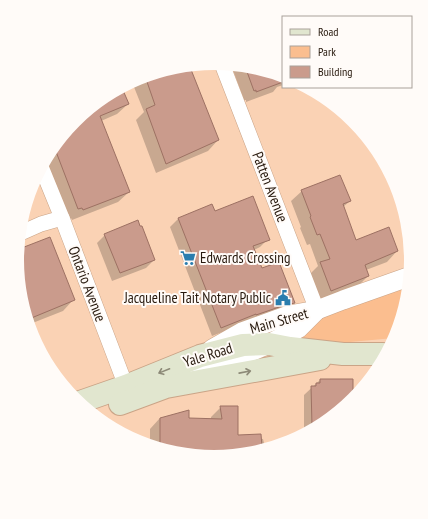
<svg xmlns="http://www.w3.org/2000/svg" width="428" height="519" viewBox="0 0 428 519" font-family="'PT Sans Narrow',sans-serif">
	<rect width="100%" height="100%" fill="#fad2b4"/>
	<polygon fill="#fbbe8f" points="405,288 396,335 394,338 328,344 294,337 316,317"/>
	<g fill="#0003">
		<polygon points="190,67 192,70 191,71 218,140 208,151 156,173 136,120 144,112 132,82 139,77"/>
		<polygon points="236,67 283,76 283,85 277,87 273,92 246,102 246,100 244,100 233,70"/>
		<polygon points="122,89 128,104 117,114 101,121 129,192 118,202 72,220 71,218 68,219 46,163 75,120"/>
		<polygon points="350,118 353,120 362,134 358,135 355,127 354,127"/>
		<polygon points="302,191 350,201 343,207 356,241 397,251 387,262 366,270 368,276 358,286 320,301 310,274 318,266 310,244 307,245 300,228 301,227 291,201"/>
		<polygon points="212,206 214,212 268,239 260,247 254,250 261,270 294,302 286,310 248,322 212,336 170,227 178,219"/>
		<polygon points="105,235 154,260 146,268 112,281 97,243"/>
		<polygon points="19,251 73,300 63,311 30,324 17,259"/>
		<polygon points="320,380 352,380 352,400 304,432 304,395"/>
		<polygon points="221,407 237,436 263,439 264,443 268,443 268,446 214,456 150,444 150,429 160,418 211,420 211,417"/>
	</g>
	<g fill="#ca9b8c" stroke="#9d7163">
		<polygon points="190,67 219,140 166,164 146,109 155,105 145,76"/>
		<polygon points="246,69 283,76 283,82 256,92 256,90 254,91"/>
		<polygon points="122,88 129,104 100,116 130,192 83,210 82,208 78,209 55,149 75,120"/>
		<polygon points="340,175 351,201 343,204 356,240 389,227 398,251 365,265 369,276 331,291 320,262 330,259 320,234 317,235 310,217 311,216 301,190"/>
		<polygon points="253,196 270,240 253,246 262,268 279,262 295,303 285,305 256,315 256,314 221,328 178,218 212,204 215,211"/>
		<polygon points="138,220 140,226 142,226 155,260 120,273 104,234"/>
		<polygon points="50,237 75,300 29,319 17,259 19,249"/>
		<polygon points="320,379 353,379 353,399 312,426 311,386 316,386 316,383 320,383"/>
		<polygon points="220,406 238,406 238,435 261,434 262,447 214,456 160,446 160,418 189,410 189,418 222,419"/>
	</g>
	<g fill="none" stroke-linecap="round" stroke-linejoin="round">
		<defs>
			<g id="minor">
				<polyline points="222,64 317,310"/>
				<polyline points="42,169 62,218 129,394"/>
				<polyline points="23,232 41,224 62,218"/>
			</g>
			<g id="tertiary">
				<polyline points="212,349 242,332 289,315 317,310 343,300 408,277"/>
				<polyline points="189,378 269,344 299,328 317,310"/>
			</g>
			<g id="secondary">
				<polyline points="80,402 126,386 200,356 243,345 269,344 290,348 343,354 383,354"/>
				<polyline points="120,404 166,387 320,359"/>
			</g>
		</defs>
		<use href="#minor" stroke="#caa487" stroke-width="16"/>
		<use href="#tertiary" stroke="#caa487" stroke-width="20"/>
		<use href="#secondary" stroke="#caa487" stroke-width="24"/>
		<use href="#minor" stroke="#fff" stroke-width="15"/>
		<use href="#tertiary" stroke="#fff" stroke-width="19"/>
		<use href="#secondary" stroke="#e1e6cf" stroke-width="22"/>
	</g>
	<defs><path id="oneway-shaft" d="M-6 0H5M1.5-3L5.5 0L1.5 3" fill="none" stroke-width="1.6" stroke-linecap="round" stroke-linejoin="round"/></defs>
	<g stroke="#8d8a78">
		<use href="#oneway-shaft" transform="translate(164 371) rotate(158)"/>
		<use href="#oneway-shaft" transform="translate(245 372) rotate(-11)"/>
	</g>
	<defs>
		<symbol id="supermarket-bare" viewBox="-9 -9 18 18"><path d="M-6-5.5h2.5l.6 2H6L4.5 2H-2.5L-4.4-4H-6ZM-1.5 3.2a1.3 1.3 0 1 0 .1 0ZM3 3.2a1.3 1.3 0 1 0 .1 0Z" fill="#2a7dae" stroke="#fffbf8" stroke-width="2.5" paint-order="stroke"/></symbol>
		<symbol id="civic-bare" viewBox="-9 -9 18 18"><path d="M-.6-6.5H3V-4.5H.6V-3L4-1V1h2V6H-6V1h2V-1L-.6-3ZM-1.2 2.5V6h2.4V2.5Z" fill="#2a7dae" stroke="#fffbf8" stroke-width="2.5" paint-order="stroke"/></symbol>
	</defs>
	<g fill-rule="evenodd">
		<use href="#supermarket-bare" x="177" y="247" width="22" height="22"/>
		<use href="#civic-bare" x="272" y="287" width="22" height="22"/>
	</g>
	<g text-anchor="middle" stroke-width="4" stroke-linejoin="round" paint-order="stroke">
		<g font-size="15" fill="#27190d" stroke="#fffbf8">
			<text transform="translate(270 187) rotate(69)" y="5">Patten Avenue</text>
			<text transform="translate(87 284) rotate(69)" y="5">Ontario Avenue</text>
			<text transform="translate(279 321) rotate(-16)" y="5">Main Street</text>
			<text transform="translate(208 355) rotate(-17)" y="5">Yale Road</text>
		</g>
		<g font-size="15" fill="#27190d" stroke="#fffbf8" text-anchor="start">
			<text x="200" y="263">Edwards Crossing</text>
			<text x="271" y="303" text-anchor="end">Jacqueline Tait Notary Public</text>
		</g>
	</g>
	<path d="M0 0H428V519H0ZM24 260a190 190 0 1 1 380 0a190 190 0 1 1-380 0Z" fill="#fffbf8" fill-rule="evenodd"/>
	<rect x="282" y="16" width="130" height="72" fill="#fffbf8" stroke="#a9a19a"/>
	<rect x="290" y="29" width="20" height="6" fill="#e1e6cf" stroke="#a9a19a"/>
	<text x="318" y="36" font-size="12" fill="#27190d">Road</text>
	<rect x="290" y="46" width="20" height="12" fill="#fbbe8f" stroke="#a9a19a"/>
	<text x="318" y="56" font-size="12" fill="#27190d">Park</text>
	<rect x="290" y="66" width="20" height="12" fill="#ca9b8c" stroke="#a9a19a"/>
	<text x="318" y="76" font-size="12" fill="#27190d">Building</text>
</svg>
